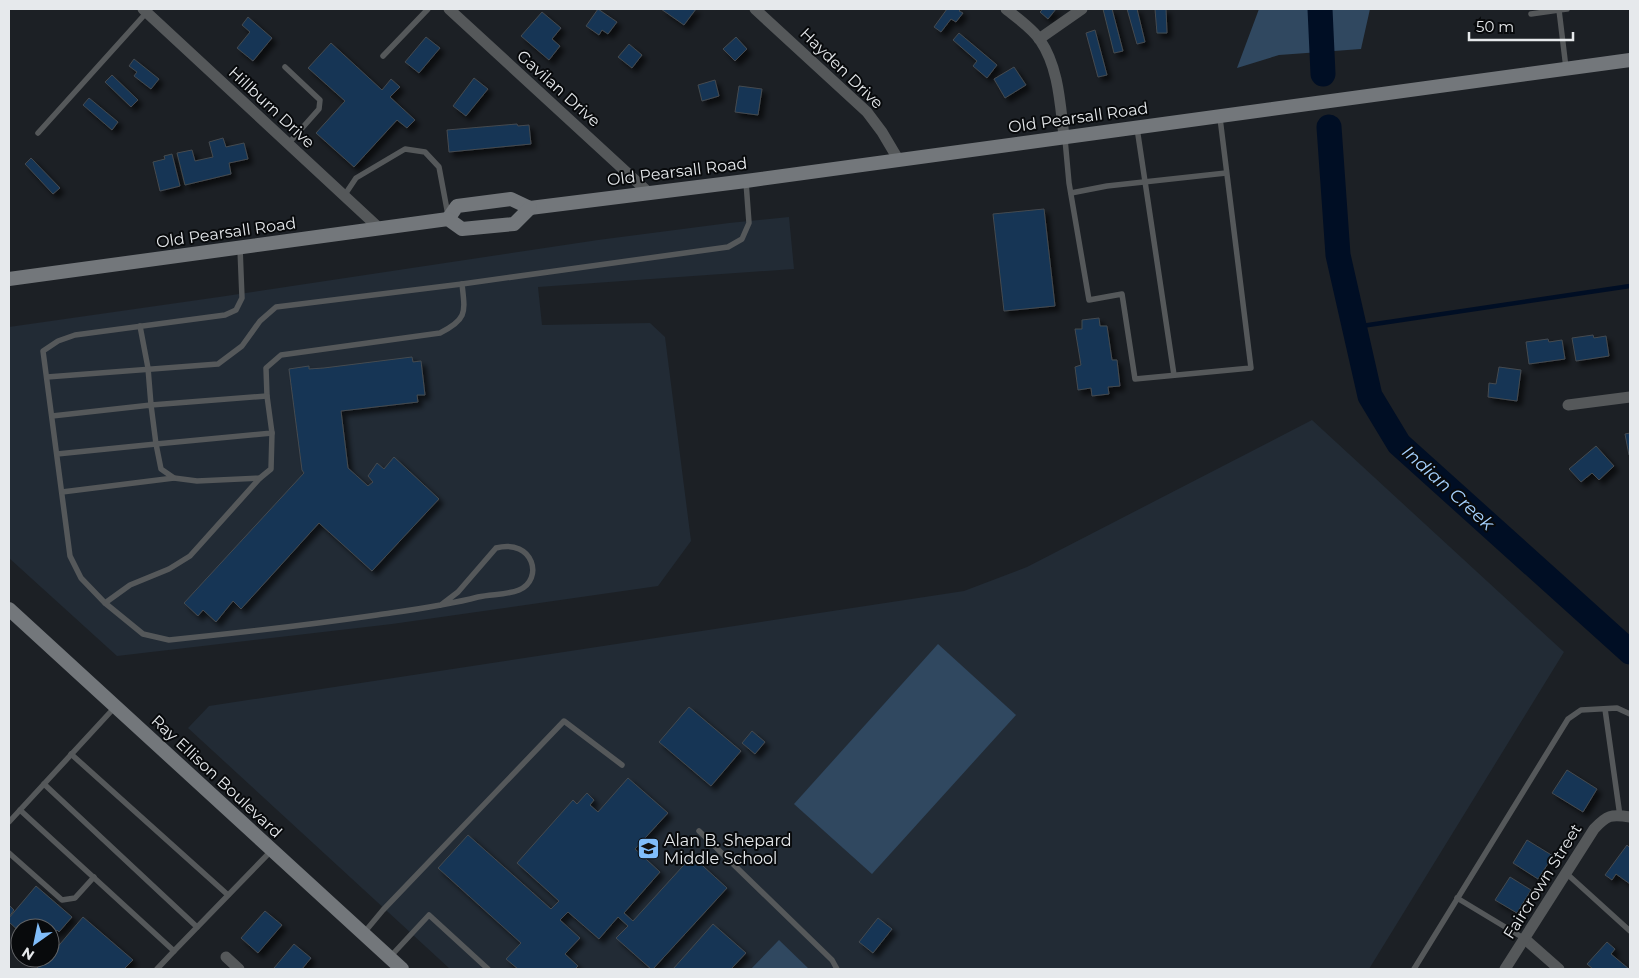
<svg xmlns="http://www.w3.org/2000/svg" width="1639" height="978" viewBox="0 0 1639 978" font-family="Montserrat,sans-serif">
	<defs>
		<filter id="shadow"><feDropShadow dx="4.5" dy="4.5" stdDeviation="2.5" flood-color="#0009"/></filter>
	</defs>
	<rect width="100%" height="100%" fill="#1c2025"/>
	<g fill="#222b35">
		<polygon points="789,217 794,269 538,287 542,325 650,323 665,337 691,541 658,586 392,624 117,656 9,558 9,327 219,297 598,240 729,223"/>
		<polygon points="1312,420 1564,652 1369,969 450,969 188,728 209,706 964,591 1027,567"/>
	</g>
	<g fill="#304860">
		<polygon points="1259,9 1370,9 1361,49 1279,55 1237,68"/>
		<polygon points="938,644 1016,715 872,874 794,804"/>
		<polygon points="779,940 809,969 751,969"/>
	</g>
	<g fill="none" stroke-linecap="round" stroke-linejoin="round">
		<polyline stroke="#000e24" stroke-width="4.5" points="1355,327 1630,286"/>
		<g stroke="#000e24" stroke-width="25">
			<polyline points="1320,9 1323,74"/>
			<polyline points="1329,127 1338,255 1370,396 1399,444 1630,652"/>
		</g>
	</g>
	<g fill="#133554" stroke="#454a50" filter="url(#shadow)">
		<polygon points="598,9 617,22 608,34 602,30 599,35 586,26"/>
		<polygon points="661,9 696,9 684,25"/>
		<polygon points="947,9 961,9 959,11 963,13 956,22 951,19 941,32 934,27"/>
		<polygon points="1043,9 1056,9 1048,19 1040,12"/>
		<polygon points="1103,9 1112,9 1123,51 1114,53"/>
		<polygon points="1127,9 1137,9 1145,42 1137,44"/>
		<polygon points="1155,9 1166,9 1167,33 1157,33"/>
		<polygon points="542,12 561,28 552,39 560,46 549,60 521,36"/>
		<polygon points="248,17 272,38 253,61 237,48 250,32 242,25"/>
		<polygon points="1095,30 1107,75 1098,77 1086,33"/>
		<polygon points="959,33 997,65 987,78 973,66 977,61 953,40"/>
		<polygon points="426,37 440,48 419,73 405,62"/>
		<polygon points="736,37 747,49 735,61 723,49"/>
		<polygon points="331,43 382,90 391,79 400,87 390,97 415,120 407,128 397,120 354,167 316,133 345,101 308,68"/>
		<polygon points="629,44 642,55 632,68 618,57"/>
		<polygon points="134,59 159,79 151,89 134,76 137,72 129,66"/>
		<polygon points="1014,67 1026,85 1005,98 994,79"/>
		<polygon points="112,75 138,100 131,107 105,82"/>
		<polygon points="474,78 488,89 466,116 453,106"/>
		<polygon points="715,80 719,96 702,101 698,85"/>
		<polygon points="739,86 762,89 758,115 735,112"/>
		<polygon points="89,98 118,122 112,130 83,105"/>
		<polygon points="517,124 518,126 529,125 531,144 449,152 447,130"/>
		<polygon points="223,138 226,147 244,143 248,159 229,163 231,174 185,185 177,153 192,150 195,161 213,157 209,142"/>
		<polygon points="172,154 180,186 160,191 153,162 165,159 164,156"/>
		<polygon points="31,158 60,188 53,194 25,164"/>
		<polygon points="1044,209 1055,306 1004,311 993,214"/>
		<polygon points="1099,318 1100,326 1107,326 1112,360 1117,360 1120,386 1108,387 1109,394 1092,396 1091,388 1078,390 1075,367 1081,365 1075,329 1082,329 1082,320"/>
		<polygon points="1593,335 1594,338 1606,336 1609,356 1576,361 1572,338"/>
		<polygon points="1548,339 1549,342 1562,340 1565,359 1529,364 1526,342"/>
		<polygon points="412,357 413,362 421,361 425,395 417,395 418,402 341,411 348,468 368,486 373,482 368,476 377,463 384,469 394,457 439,499 372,571 319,523 241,609 233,601 216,622 203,610 198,616 184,603 304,473 302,470 289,369 309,366 309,369 324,368"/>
		<polygon points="1499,367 1521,370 1517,401 1488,397 1489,383 1496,384"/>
		<polygon points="1630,433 1630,455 1629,455 1625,434"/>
		<polygon points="1596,446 1614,466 1599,480 1592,473 1581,482 1569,469"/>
		<polygon points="689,707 741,751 711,786 659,742"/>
		<polygon points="752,731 765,742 755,754 742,743"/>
		<polygon points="1567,770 1597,789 1583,812 1552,793"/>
		<polygon points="628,778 668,813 635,849 660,872 624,913 633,921 692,856 727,888 653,969 651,969 616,938 628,926 618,917 599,939 568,912 560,920 580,938 565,954 578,966 575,969 518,969 506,959 521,943 438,868 468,835 551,909 559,901 517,863 573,800 577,804 587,793 594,800 590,805 598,812"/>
		<polygon points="1527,840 1553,856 1538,879 1513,863"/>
		<polygon points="1627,845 1630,848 1630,884 1616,874 1612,880 1605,875"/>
		<polygon points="1510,877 1531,890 1517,913 1495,900"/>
		<polygon points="36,886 72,917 59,932 57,930 50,938 50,928 20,928 20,932 9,922 9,918"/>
		<polygon points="9,905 14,910 9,917"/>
		<polygon points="265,911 282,925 258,953 241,938"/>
		<polygon points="83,917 133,960 124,969 36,969 46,958 50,958 50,945 55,950"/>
		<polygon points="878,918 892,929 873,953 859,942"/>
		<polygon points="713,924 746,953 731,969 673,969"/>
		<polygon points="1607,942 1615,949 1611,954 1629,969 1593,969 1587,964"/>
		<polygon points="294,944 311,958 302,969 276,969 274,968"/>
	</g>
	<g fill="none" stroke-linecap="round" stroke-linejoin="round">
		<g stroke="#55585a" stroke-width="5.5">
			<polyline points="1559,10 1567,9"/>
			<polyline points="1531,14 1559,10 1566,68"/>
			<polyline points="383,56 428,9"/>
			<polyline points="285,67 320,100 319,109 288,144"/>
			<polyline points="1137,128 1174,375"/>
			<polyline points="38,133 147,12"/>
			<polyline points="1065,139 1069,183 1089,300 1122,294 1135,379 1251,368 1220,118"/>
			<polyline points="1071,193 1107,186 1226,173"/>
			<polyline points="344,196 356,178 405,149 425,152 439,167 448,215"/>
			<path d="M240 248 242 298 236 310 225 315 75 335 58 341 43 351 70 556 81 578 105 603 143 634 169 640C238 633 308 625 377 615 411 610 444 606 478 597 491 594 507 595 519 590 544 580 534 538 496 548L458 592 441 605"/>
			<path d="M140 326 148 368 151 405 267 396 266 368 281 355 440 333C468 319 465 312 462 284L728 247 742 239 749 223 746 182"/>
			<polyline points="47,377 218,364 242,346 260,321 276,307 462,284"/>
			<polyline points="52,416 151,405 156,444 272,433 267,396"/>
			<polyline points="57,454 156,444 161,469 174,478 197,481 260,478 271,469 272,433"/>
			<polyline points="62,492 174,478"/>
			<polyline points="105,603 130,585 169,569 190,556 260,478"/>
			<polyline points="115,707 20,810 174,951 272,850"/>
			<polyline points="1605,709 1620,816"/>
			<polyline points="71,754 228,895"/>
			<polyline points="44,784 197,927"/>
			<polyline points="9,822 20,810"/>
			<polyline points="699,831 832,960 837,969"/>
			<polyline points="9,853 62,900 75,898 94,877"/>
			<polyline points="1566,873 1630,931"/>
			<polyline points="1457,898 1525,939"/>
			<polyline points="363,934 383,910 564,721 622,765"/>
			<polyline points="390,957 429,915 488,969"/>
			<polyline points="157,969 174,951"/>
			<polyline points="1414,969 1568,719 1581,710 1617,708 1630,714"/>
		</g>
		<g stroke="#55585a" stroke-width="11">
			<polyline points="143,9 379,228"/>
			<polyline points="449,9 648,192"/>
			<polyline points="755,9 867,112 882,132 898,159"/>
			<path d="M1006 9C1017 18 1032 28 1040 40 1059 68 1060 104 1064 136"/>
			<polyline points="1039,39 1082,9"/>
			<polyline points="1568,405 1630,397"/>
			<polyline points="1525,939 1559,969"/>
			<polyline points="226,957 239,969"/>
			<path d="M1505 969 1594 829C1607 815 1611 814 1630 817"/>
		</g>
		<g stroke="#73777b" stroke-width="14">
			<polyline points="448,219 457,206 511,199 530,208 746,181 1630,60"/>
			<polyline points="9,279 448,219 462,229 514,224 530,208"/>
			<polyline points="9,609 402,969"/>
		</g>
	</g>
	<defs>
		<symbol id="school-square" viewBox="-11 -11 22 22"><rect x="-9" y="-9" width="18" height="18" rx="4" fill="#80bdfa" stroke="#080a0c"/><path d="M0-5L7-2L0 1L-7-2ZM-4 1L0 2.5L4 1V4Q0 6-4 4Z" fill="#111"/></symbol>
	</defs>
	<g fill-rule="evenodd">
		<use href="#school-square" x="636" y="836" width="25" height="25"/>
	</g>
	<g text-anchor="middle" stroke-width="4" stroke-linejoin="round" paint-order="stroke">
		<g font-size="16" fill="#e6e9ec" stroke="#080a0c">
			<text transform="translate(842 68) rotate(44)" y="6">Hayden Drive</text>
			<text transform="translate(559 88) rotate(42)" y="6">Gavilan Drive</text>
			<text transform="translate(272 107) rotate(43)" y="6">Hillburn Drive</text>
			<text transform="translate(1078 117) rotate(-8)" y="6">Old Pearsall Road</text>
			<text transform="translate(677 171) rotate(-7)" y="6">Old Pearsall Road</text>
			<text transform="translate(226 232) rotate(-8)" y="6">Old Pearsall Road</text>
			<text transform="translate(217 776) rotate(43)" y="6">Ray Ellison Boulevard</text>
			<text transform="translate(1542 881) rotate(-58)" y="6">Faircrown Street</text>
		</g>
		<g font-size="16" fill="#e6e9ec" stroke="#080a0c" text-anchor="start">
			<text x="664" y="846">Alan B. Shepard<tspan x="664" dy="18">Middle School</tspan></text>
		</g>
		<g font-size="18" font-style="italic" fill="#a6d2ff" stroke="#080a0c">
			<text transform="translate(1448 488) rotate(42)" y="6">Indian Creek</text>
		</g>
	</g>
	<rect width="1639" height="978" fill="none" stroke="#e6e9ec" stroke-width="20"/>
	<g transform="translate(35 943) rotate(213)"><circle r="24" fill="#080a0c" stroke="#616366"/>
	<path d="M0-4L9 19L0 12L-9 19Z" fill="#80bdfa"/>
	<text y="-8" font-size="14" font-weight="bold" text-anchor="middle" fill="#e6e9ec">N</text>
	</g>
	<path d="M1469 32v8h104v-8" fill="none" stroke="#e6e9ec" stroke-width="2.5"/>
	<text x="1476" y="32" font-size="15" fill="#e6e9ec" stroke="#080a0c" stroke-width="4" paint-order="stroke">50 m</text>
</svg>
